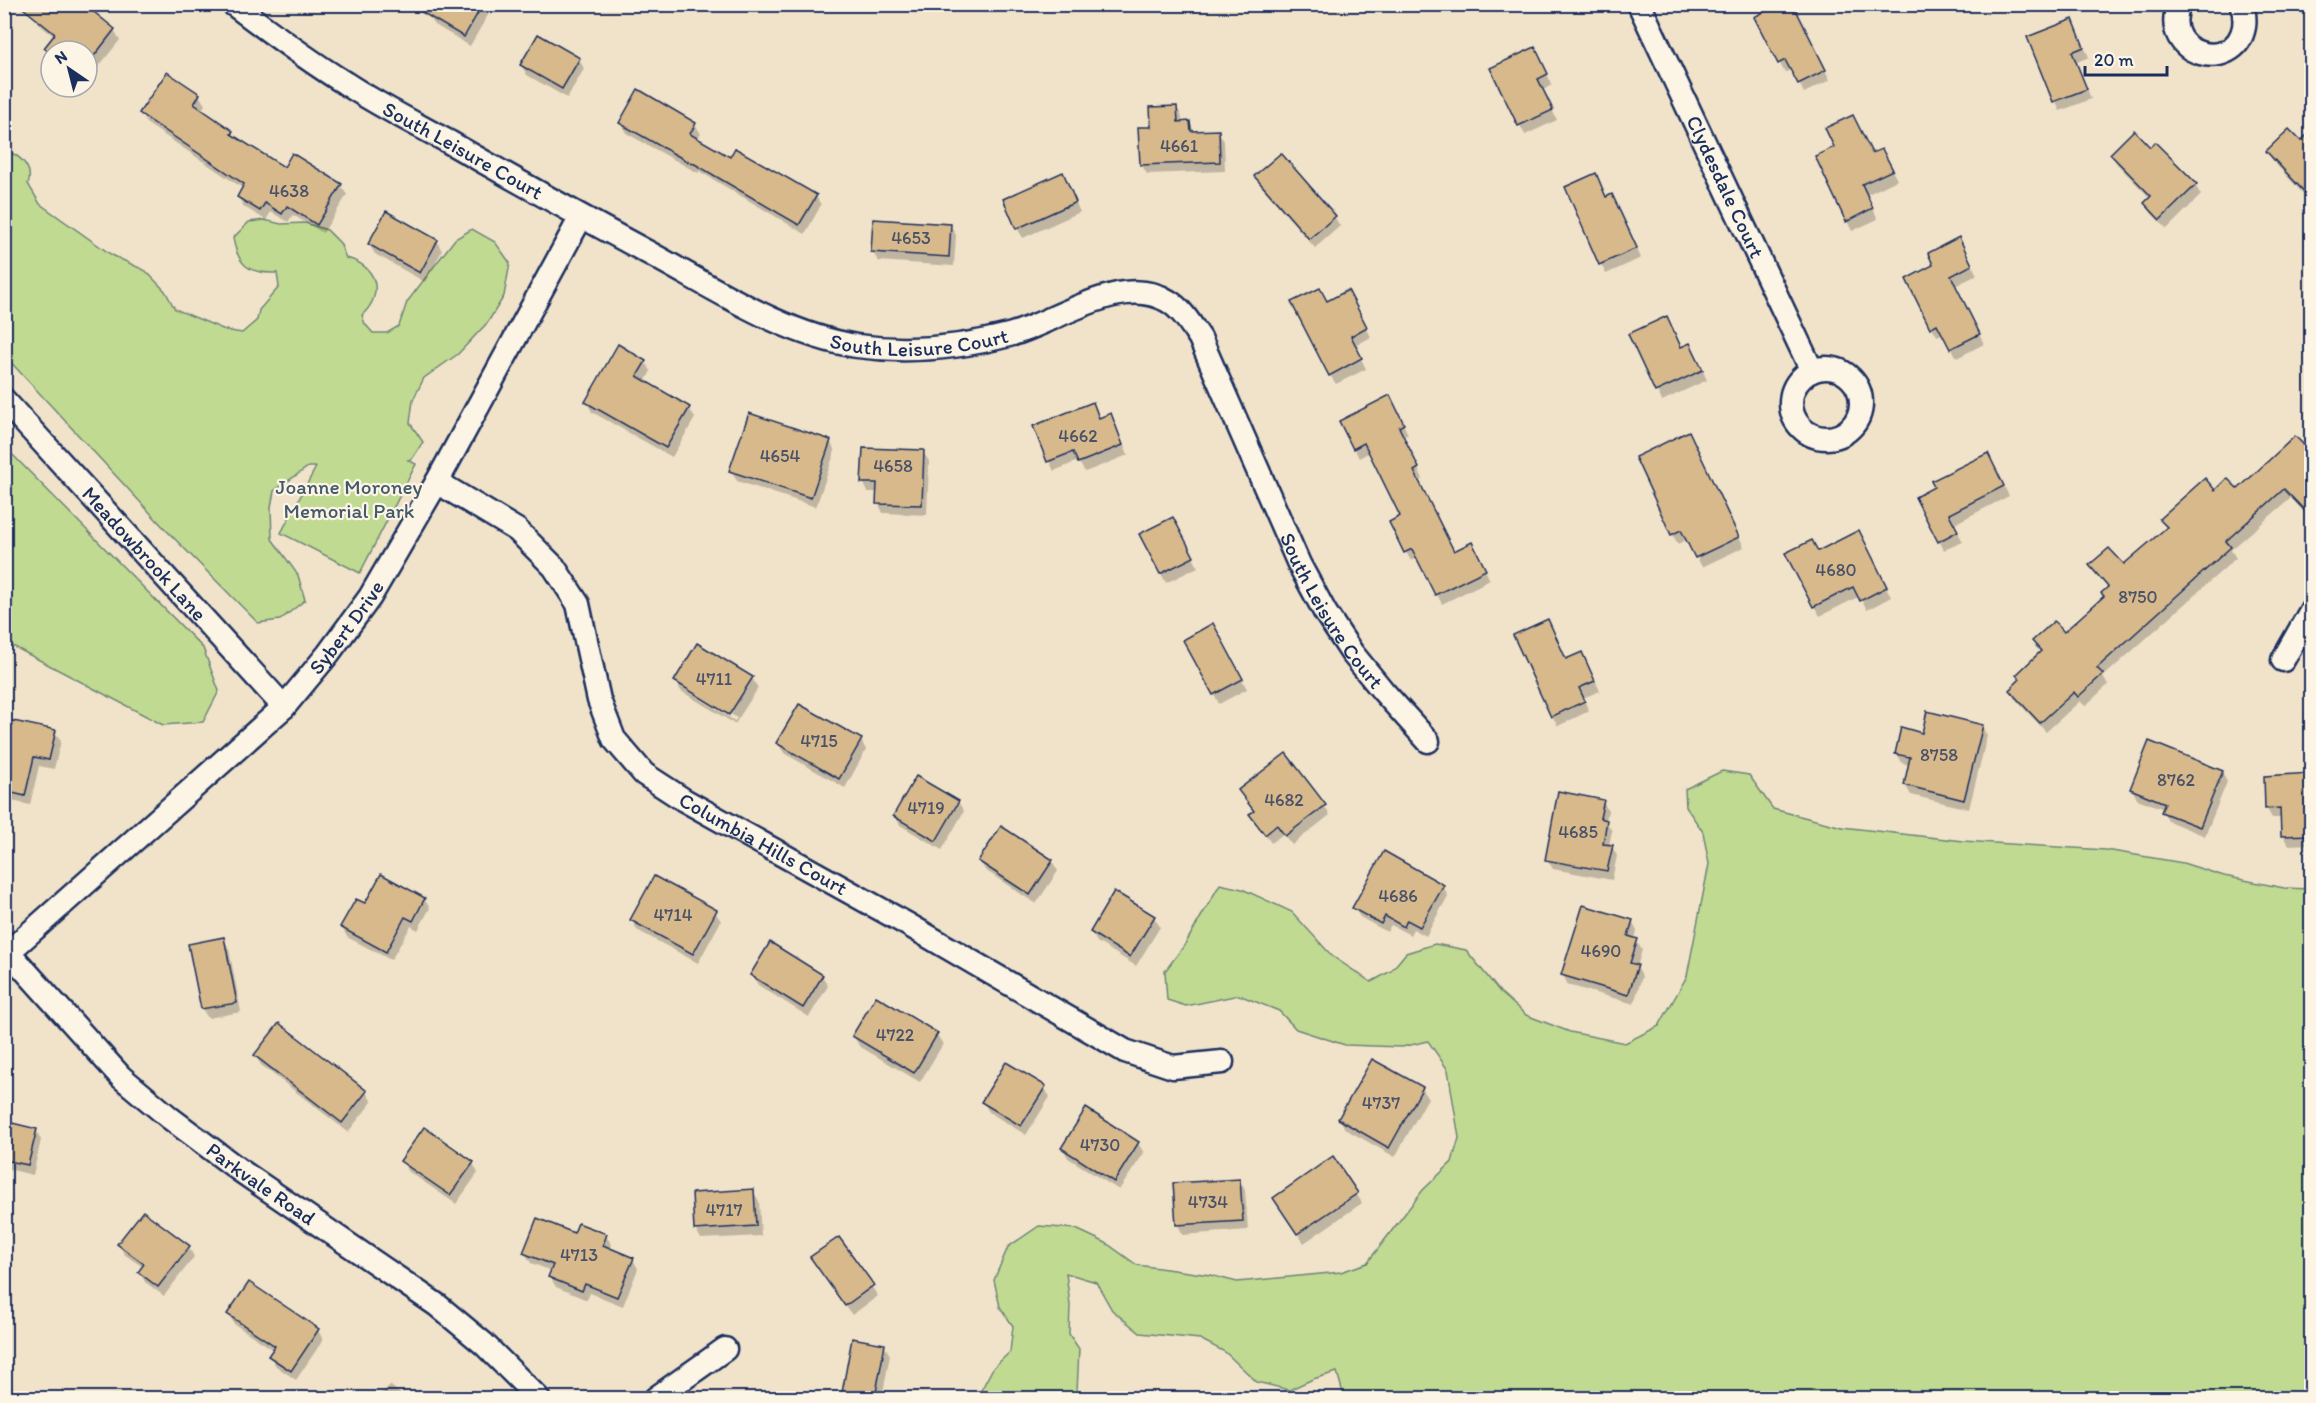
<svg xmlns="http://www.w3.org/2000/svg" width="2316" height="1403" viewBox="0 0 2316 1403" font-family="Itim,sans-serif">
	<rect width="100%" height="100%" fill="#f1e3ca"/>
	<filter id="ink" filterUnits="userSpaceOnUse"><feTurbulence type="fractalNoise" baseFrequency=".0167" numOctaves="2"/><feDisplacementMap in="SourceGraphic" scale="12" xChannelSelector="R" yChannelSelector="G"/><feConvolveMatrix kernelMatrix="1 2 1 2 8 2 1 2 1" color-interpolation-filters="sRGB"/></filter>
	<g filter="url(#ink)">
		<g fill="#c1da91" stroke="#6e8478" stroke-width="1.5">
			<path d="M5 150C19 155 34 167 28 184L40 204 112 255 146 271 165 291 175 309 225 330 242 333 257 320 259 310 279 287 277 273C248 274 238 265 233 238L249 222 264 220 281 224 305 223 327 230 340 243 346 258C377 265 385 294 362 315L365 324 373 333H387L399 326 407 302 455 239 472 229 495 242 510 263 504 296 488 322 458 354 424 378 413 400 410 423 423 442 412 459 408 460 416 464 360 573 281 533 316 467H308L274 491 271 507 272 539 298 575 305 600 280 620 258 623 167 531 5 356Z"/>
			<polygon points="5,447 203,648 219,691 203,722 163,725 5,642"/>
			<polygon points="1722,771 1749,775 1773,809 1842,827 1963,841 2106,850 2183,863 2224,876 2284,888 2311,889 2311,1398 1336,1398 1343,1393 1337,1372 1313,1379 1289,1390 1257,1382 1225,1352 1200,1339 1140,1333 1112,1310 1096,1282 1066,1273 1070,1305 1069,1334 1079,1349 1077,1392 1072,1398 977,1398 993,1368 1010,1352 1013,1326 1000,1307 994,1280 1008,1247 1039,1226 1076,1229 1106,1243 1137,1265 1210,1275 1237,1282 1341,1272 1367,1263 1423,1190 1452,1162 1459,1138 1448,1070 1428,1041 1402,1047 1345,1045 1296,1029 1279,1011 1239,995 1186,1006 1167,1000 1165,971 1184,946 1220,884 1242,889 1292,912 1332,956 1371,982 1391,971 1406,953 1435,944 1466,950 1500,992 1526,1015 1570,1032 1625,1043 1659,1026 1687,976 1709,864 1703,832 1686,807 1685,789"/>
		</g>
		<g fill="#0003" fill-rule="evenodd">
			<polygon points="81,4 114,30 120,40 87,81 87,51 51,51 51,58 46,49 55,37 41,26 35,17"/>
			<polygon points="420,4 490,4 492,8 470,46 435,25"/>
			<polygon points="1795,10 1830,80 1804,93 1792,69 1785,73 1756,18"/>
			<polygon points="2072,21 2089,57 2077,62 2091,99 2060,111 2029,38"/>
			<polygon points="1540,58 1552,85 1543,90 1557,120 1525,135 1492,69"/>
			<polygon points="579,59 584,69 567,98 527,75 521,65"/>
			<polygon points="199,95 205,105 201,111 232,132 236,139 284,169 293,155 341,186 347,195 323,233 293,215 288,222 271,212 266,220 244,207 238,197 244,189 146,123 141,113"/>
			<polygon points="1177,107 1182,117 1182,123 1190,123 1195,132 1218,131 1224,141 1225,171 1147,174 1141,164 1152,128"/>
			<polygon points="621,123 695,124 701,134 697,140 730,159 816,196 821,205 805,234 699,171 698,173 626,133"/>
			<polygon points="2150,149 2195,185 2201,195 2167,229 2151,213 2146,204 2151,199 2117,164 2111,155"/>
			<polygon points="2267,151 2312,194 2307,198 2273,161"/>
			<polygon points="1872,155 1887,160 1897,180 1866,195 1878,219 1852,231 1847,221"/>
			<polygon points="1596,175 1607,198 1617,206 1641,258 1606,274 1601,264"/>
			<polygon points="1256,177 1334,216 1340,226 1315,248 1261,186"/>
			<polygon points="1067,183 1080,212 1023,238 1017,228"/>
			<polygon points="950,225 956,235 954,266 878,261 872,251"/>
			<polygon points="437,241 442,251 425,282 375,254 369,244"/>
			<polygon points="1964,249 1977,275 1955,286 1984,344 1957,358 1944,333 1937,336 1932,327 1935,265"/>
			<polygon points="1353,302 1371,337 1355,346 1366,369 1336,384 1330,375 1327,303"/>
			<polygon points="1672,327 1682,348 1695,354 1707,380 1662,401 1630,335"/>
			<polygon points="645,362 651,371 645,382 689,408 695,418 672,457 592,412 587,402"/>
			<polygon points="1092,404 1100,419 1110,415 1128,455 1085,472 1078,461 1054,471 1049,461"/>
			<polygon points="1395,407 1408,434 1403,437 1423,479 1418,481 1454,553 1477,553 1490,580 1442,604 1418,558 1411,561 1406,552 1402,517 1370,452 1359,458 1354,448"/>
			<polygon points="2312,436 2312,517 2310,519 2291,498 2231,550 2236,558 2103,677 2108,685 2085,706 2080,701 2046,732 2016,700 2011,690 2041,653 2034,641 2064,634 2105,596 2108,588 2091,566 2124,566 2166,528 2161,519 2215,492 2237,492"/>
			<polygon points="830,441 835,451 816,507 737,481 731,471"/>
			<polygon points="1694,443 1744,547 1702,567 1687,539 1678,544 1672,534"/>
			<polygon points="923,452 929,461 927,515 883,513 878,503 878,492 868,492 863,482"/>
			<polygon points="1993,464 2009,496 1954,524 1963,542 1944,550 1917,497"/>
			<polygon points="1178,528 1198,567 1166,583 1141,535"/>
			<polygon points="1864,542 1891,597 1867,610 1860,596 1820,616 1814,606 1818,553"/>
			<polygon points="1218,635 1247,689 1219,704 1214,694"/>
			<path d="M698 645 752 678 758 688 735 724 681 691 676 681ZM682 684 737 718 735 721 682 687Z"/>
			<polygon points="1566,660 1587,663 1600,691 1583,698 1589,711 1558,726 1552,716"/>
			<polygon points="4,720 55,732 61,741 54,769 39,766 30,805 12,801 7,819 4,819"/>
			<polygon points="1982,726 1987,736 1969,809 1911,795 1905,785 1910,765 1902,763 1897,753 1923,734"/>
			<polygon points="861,740 866,750 845,788 784,753 778,743"/>
			<polygon points="2222,772 2227,782 2205,836 2168,821 2163,812 2164,809 2137,799 2132,789"/>
			<polygon points="2312,775 2312,844 2288,845 2283,836 2282,818 2272,818 2267,809"/>
			<polygon points="1603,801 1608,811 1606,821 1612,831 1609,846 1612,846 1617,856 1612,880 1553,869 1547,859"/>
			<polygon points="958,802 964,811 942,850 900,825 895,816"/>
			<polygon points="1324,806 1330,815 1292,845 1283,834 1271,843 1251,815"/>
			<polygon points="980,861 1052,861 1058,871 1036,904 985,870"/>
			<polygon points="1443,886 1448,896 1426,936 1413,929 1410,935 1391,925 1387,932 1360,917 1354,908"/>
			<polygon points="1115,894 1154,917 1160,927 1136,966 1097,942 1091,932"/>
			<polygon points="424,899 430,908 418,930 411,926 391,960 347,937 342,927 365,905"/>
			<polygon points="715,912 721,921 698,963 637,930 632,920"/>
			<polygon points="1632,921 1637,931 1635,939 1642,950 1637,967 1642,976 1634,1004 1568,985 1563,975"/>
			<polygon points="224,939 229,949 241,1012 208,1018 202,1009"/>
			<polygon points="752,975 822,976 828,986 809,1017 758,985"/>
			<polygon points="876,998 937,1035 943,1044 920,1082 859,1046 854,1036"/>
			<polygon points="255,1055 366,1092 372,1102 348,1132 261,1065"/>
			<polygon points="1044,1087 1050,1097 1026,1135 989,1112 983,1102"/>
			<polygon points="1422,1088 1428,1098 1395,1157 1345,1129 1340,1119"/>
			<polygon points="4,1122 36,1130 41,1140 33,1175 4,1168"/>
			<polygon points="1138,1143 1144,1153 1119,1190 1068,1158 1063,1148"/>
			<polygon points="402,1161 473,1163 478,1173 456,1204 408,1171"/>
			<polygon points="1239,1180 1245,1190 1248,1230 1183,1235 1178,1225 1174,1185"/>
			<polygon points="753,1191 759,1201 761,1236 701,1239 696,1230"/>
			<polygon points="1356,1193 1362,1203 1304,1243 1280,1208"/>
			<polygon points="606,1236 612,1245 610,1250 633,1259 638,1269 623,1306 590,1293 587,1300 556,1287 550,1277 552,1271 531,1263 525,1253"/>
			<polygon points="839,1239 878,1296 852,1315 818,1267"/>
			<polygon points="119,1244 189,1247 194,1257 164,1296 145,1282 140,1272 143,1267 124,1254"/>
			<polygon points="229,1314 318,1330 323,1340 296,1380 276,1366 270,1356 274,1350 234,1324"/>
			<polygon points="853,1340 884,1345 890,1355 882,1398 843,1398"/>
			<polygon points="390,1385 405,1398 377,1398"/>
		</g>
		<g fill="#d7b98b" stroke="#1b2f5e" stroke-width="1.5">
			<polygon points="18,4 84,4 115,29 87,65 87,51 51,51 51,54 44,48 55,34"/>
			<polygon points="408,4 483,4 464,37"/>
			<polygon points="1779,4 1793,4 1826,70 1798,84 1785,60 1778,64 1754,17"/>
			<polygon points="2073,19 2084,47 2072,52 2087,89 2053,102 2027,37"/>
			<polygon points="538,34 580,58 562,89 520,65"/>
			<polygon points="1535,47 1548,74 1538,79 1553,110 1518,126 1490,68"/>
			<polygon points="167,72 200,94 194,104 233,131 231,134 284,167 292,153 342,184 317,225 287,206 282,214 265,203 260,211 237,197 244,184 139,113"/>
			<polygon points="638,89 696,123 690,134 730,157 735,148 817,195 799,225 693,163 692,164 619,123"/>
			<polygon points="1177,106 1178,122 1190,121 1191,131 1219,130 1220,162 1140,165 1138,127 1151,127 1150,107"/>
			<polygon points="1853,115 1872,153 1882,149 1893,170 1862,184 1873,208 1846,222 1815,156 1834,147 1825,128"/>
			<polygon points="2289,129 2301,141 2312,130 2312,200 2266,151"/>
			<polygon points="2134,130 2150,147 2155,142 2197,184 2160,220 2144,203 2151,196 2110,154"/>
			<polygon points="1281,153 1336,216 1309,239 1254,176"/>
			<polygon points="1063,172 1076,202 1016,229 1003,199"/>
			<polygon points="1596,173 1606,197 1612,194 1637,248 1599,265 1565,187"/>
			<polygon points="386,211 438,240 420,273 368,244"/>
			<polygon points="873,219 951,224 949,257 871,252"/>
			<polygon points="1959,237 1972,265 1951,276 1980,334 1950,349 1937,324 1930,328 1906,279 1933,265 1928,253"/>
			<polygon points="1320,288 1327,301 1348,290 1367,327 1351,336 1362,358 1329,376 1291,302"/>
			<polygon points="1667,316 1681,347 1690,343 1703,370 1655,392 1628,334"/>
			<polygon points="618,344 646,361 637,376 690,407 666,448 585,402"/>
			<polygon points="1390,395 1404,424 1399,427 1419,468 1414,471 1454,551 1472,542 1486,570 1435,595 1412,549 1404,553 1389,522 1400,516 1364,443 1353,449 1339,421"/>
			<polygon points="1093,402 1099,418 1111,413 1123,445 1078,463 1073,452 1047,462 1033,426"/>
			<polygon points="749,413 831,440 811,498 729,471"/>
			<polygon points="1689,431 1739,537 1695,558 1681,530 1671,535 1635,457"/>
			<polygon points="2295,436 2312,453 2312,518 2284,489 2226,541 2231,547 2097,668 2103,674 2078,697 2074,692 2040,723 2009,690 2020,679 2016,675 2041,651 2032,641 2054,621 2064,632 2104,596 2101,593 2108,587 2089,565 2109,548 2124,564 2167,527 2159,519 2205,478 2215,490 2227,478 2238,489"/>
			<polygon points="863,448 924,450 922,505 876,504 877,483 861,483"/>
			<polygon points="1988,453 2004,486 1949,514 1958,531 1938,542 1915,497 1934,487 1931,481"/>
			<polygon points="1173,517 1194,557 1160,574 1139,534"/>
			<polygon points="1859,530 1887,587 1860,601 1853,587 1813,607 1785,553 1812,540 1818,551"/>
			<polygon points="1548,619 1566,659 1582,652 1595,681 1579,688 1585,701 1551,717 1513,635"/>
			<polygon points="1213,623 1243,679 1213,695 1183,640"/>
			<polygon points="697,643 753,677 729,715 674,681"/>
			<polygon points="799,704 862,739 839,779 776,743"/>
			<polygon points="1927,711 1983,725 1964,800 1904,785 1910,757 1895,754 1901,727 1922,733"/>
			<polygon points="4,719 56,730 49,760 34,757 25,796 4,791"/>
			<polygon points="2149,741 2223,771 2200,827 2161,812 2165,803 2130,789"/>
			<polygon points="1286,753 1326,805 1285,836 1277,825 1265,835 1249,814 1254,811 1238,790"/>
			<polygon points="2312,773 2312,835 2281,836 2280,808 2265,809 2264,776"/>
			<polygon points="916,776 959,801 936,841 893,816"/>
			<polygon points="1558,791 1604,800 1600,818 1607,820 1603,844 1613,845 1607,871 1545,860"/>
			<polygon points="1001,826 1053,860 1030,895 978,861"/>
			<polygon points="1384,851 1444,885 1420,927 1407,920 1404,927 1385,916 1381,924 1352,908"/>
			<polygon points="381,874 425,898 413,921 405,917 386,952 340,927 356,899 365,903"/>
			<polygon points="654,876 717,910 693,954 630,920"/>
			<polygon points="1114,891 1155,916 1130,957 1090,932"/>
			<polygon points="1583,905 1633,920 1628,936 1638,939 1630,963 1638,965 1628,995 1561,975"/>
			<polygon points="224,937 237,1003 201,1009 188,944"/>
			<polygon points="770,942 823,975 803,1008 750,975"/>
			<polygon points="876,996 938,1033 914,1073 852,1036"/>
			<polygon points="279,1023 367,1091 342,1123 254,1055"/>
			<polygon points="1372,1059 1423,1087 1389,1148 1338,1119"/>
			<polygon points="1006,1062 1046,1086 1021,1126 981,1102"/>
			<polygon points="1086,1108 1139,1142 1114,1182 1061,1148"/>
			<polygon points="4,1121 37,1129 28,1165 4,1160"/>
			<polygon points="424,1127 474,1162 450,1195 400,1161"/>
			<polygon points="1333,1156 1358,1193 1297,1234 1273,1198"/>
			<polygon points="1240,1179 1243,1221 1176,1225 1173,1183"/>
			<polygon points="754,1189 756,1226 694,1230 692,1193"/>
			<polygon points="143,1211 190,1246 158,1287 138,1272 144,1264 117,1244"/>
			<polygon points="537,1218 574,1233 578,1223 607,1234 603,1245 634,1258 617,1297 585,1284 582,1291 548,1277 553,1265 523,1253"/>
			<polygon points="839,1237 874,1285 845,1306 810,1257"/>
			<polygon points="249,1282 319,1329 291,1371 268,1356 275,1346 227,1314"/>
			<polygon points="852,1338 885,1344 875,1398 841,1398"/>
		</g>
		<g fill="none" stroke-linecap="round" stroke-linejoin="round">
			<defs>
				<g id="street">
					<path id="s1" d="M233 4C270 32 306 59 345 83 378 105 414 123 449 142 515 180 582 217 649 253 714 288 784 335 857 346 908 353 959 348 1009 335 1053 324 1121 272 1168 301 1182 309 1191 325 1200 338L1299 564 1325 612 1352 653 1383 691 1428 741"/>
					<path id="s2" d="M1639 4 1812 371"/>
					<path d="M2179 4C2158 56 2235 75 2244 27 2245 19 2245 12 2241 4"/>
					<circle cx="1826" cy="403" r="35"/>
					<path id="s3" d="M4 400 284 707"/>
					<path id="s4" d="M437 482 517 530 554 567 578 604 599 700 614 739 644 774 684 800 907 924 1125 1051 1173 1067 1222 1062"/>
					<polyline points="2283,660 2312,609"/>
					<path id="s5" d="M4 947 121 1077 170 1118 238 1169 437 1305 484 1344 538 1398"/>
					<path id="s6" d="M4 956 284 707 328 654 370 597 437 482 581 217"/>
					<polyline points="656,1398 725,1349"/>
				</g>
			</defs>
			<use href="#street" stroke="#1b2f5e" stroke-width="27"/>
			<use href="#street" stroke="#fcf5e5" stroke-width="22"/>
		</g>
	</g>
	<g text-anchor="middle" stroke-width="4.5" stroke-linejoin="round" paint-order="stroke">
		<g font-size="18" fill="#4a5269">
			<text x="1179" y="152">4661</text>
			<text x="289" y="197">4638</text>
			<text x="911" y="244">4653</text>
			<text x="1078" y="442">4662</text>
			<text x="780" y="462">4654</text>
			<text x="893" y="472">4658</text>
			<text x="1836" y="576">4680</text>
			<text x="2138" y="603">8750</text>
			<text x="714" y="685">4711</text>
			<text x="819" y="747">4715</text>
			<text x="1939" y="761">8758</text>
			<text x="2176" y="786">8762</text>
			<text x="1284" y="806">4682</text>
			<text x="926" y="814">4719</text>
			<text x="1578" y="838">4685</text>
			<text x="1398" y="902">4686</text>
			<text x="673" y="921">4714</text>
			<text x="1601" y="957">4690</text>
			<text x="895" y="1041">4722</text>
			<text x="1381" y="1109">4737</text>
			<text x="1100" y="1151">4730</text>
			<text x="1208" y="1208">4734</text>
			<text x="724" y="1216">4717</text>
			<text x="579" y="1261">4713</text>
		</g>
		<g font-size="21" fill="#1b2f5e" stroke="#fcf5e5">
			<text dy="7" stroke="none"><textPath href="#s1" startOffset="273">South Leisure Court</textPath></text>
			<text dy="7" stroke="none"><textPath href="#s2" startOffset="202">Clydesdale Court</textPath></text>
			<text dy="7" stroke="none"><textPath href="#s1" startOffset="777">South Leisure Court</textPath></text>
			<text dy="7" stroke="none"><textPath href="#s3" startOffset="208">Meadowbrook Lane</textPath></text>
			<text dy="7" stroke="none"><textPath href="#s1" startOffset="1389">South Leisure Court</textPath></text>
			<text dy="7" stroke="none"><textPath href="#s6" startOffset="476">Sybert Drive</textPath></text>
			<text dy="7" stroke="none"><textPath href="#s4" startOffset="514">Columbia Hills Court</textPath></text>
			<text dy="7" stroke="none"><textPath href="#s5" startOffset="351">Parkvale Road</textPath></text>
		</g>
		<g font-size="21" fill="#445a6b" stroke="#fcf5e5">
			<text x="349" y="494">Joanne Moroney<tspan x="349" dy="24">Memorial Park</tspan></text>
		</g>
	</g>
	<rect width="2316" height="1403" fill="none" stroke="#fcf5e5" stroke-width="24"/>
	<rect x="12" y="12" width="2292" height="1379" fill="none" stroke="#1b2f5e" stroke-width="2" filter="url(#ink)"/>
	<g transform="translate(69 69) rotate(325)"><circle r="28" fill="#fcf5e5" stroke="#a2a6af" stroke-width="1.5"/>
	<path d="M0-4.5L10 22L0 15L-10 22Z" fill="#1b2f5e"/>
	<text y="-9" font-size="16" font-weight="bold" text-anchor="middle" fill="#1b2f5e">N</text>
	</g>
	<path d="M2085 66v9h82v-9" fill="none" stroke="#1b2f5e" stroke-width="3"/>
	<text x="2094" y="66" font-size="18" fill="#1b2f5e" stroke="#fcf5e5" stroke-width="4.5" paint-order="stroke">20 m</text>
</svg>
